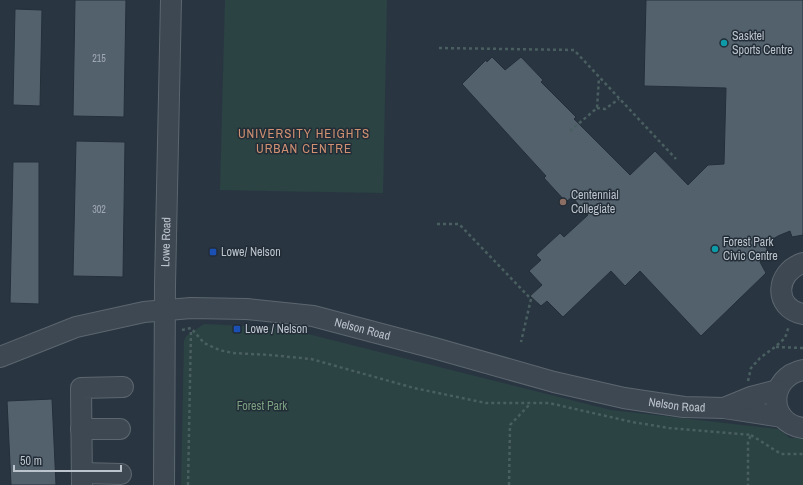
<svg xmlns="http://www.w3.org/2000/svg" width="803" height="485" viewBox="0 0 803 485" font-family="'Archivo Narrow',sans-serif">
	<rect width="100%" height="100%" fill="#293642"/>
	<g fill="#2b4343">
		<polygon points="225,0 387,0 383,193 220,190"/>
		<polygon points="204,324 284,328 611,410 778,429 790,438 803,438 803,485 181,485 184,341 186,336"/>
	</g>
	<g fill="#53616d" stroke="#242f39">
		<polygon points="75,0 126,0 124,117 73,116"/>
		<polygon points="646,0 803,0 803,235 792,237 790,231 778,236 765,244 769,254 760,262 766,273 701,336 640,271 625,286 611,271 563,317 547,301 541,306 530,296 542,285 529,271 541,260 536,255 560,233 564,237 588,215 572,197 566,202 544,178 546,176 462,84 486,60 487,62 492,57 505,70 521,57 543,80 541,82 576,117 574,119 630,175 655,151 688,185 708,165 724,164 726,88 644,86"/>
		<polygon points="15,9 42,10 40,106 13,105"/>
		<polygon points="76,141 125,142 123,277 73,276"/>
		<polygon points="13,162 39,162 39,304 10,303"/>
		<polygon points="52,399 56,485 11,485 7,401"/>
	</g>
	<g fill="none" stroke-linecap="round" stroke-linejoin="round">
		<defs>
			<g id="minor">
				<path d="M803 263C775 272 773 308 803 314"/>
				<path id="s1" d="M0 357 76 327 144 312 191 308 247 309 313 316 434 348 554 382 624 398 684 407 724 408 782 417"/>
				<path d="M803 370C768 377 767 423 803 428"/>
				<polyline points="724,408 751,397 778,390"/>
				<polyline points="81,429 120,429"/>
				<polyline points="82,473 121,474"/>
				<polyline points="82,485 81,388 123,387"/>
				<path id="s2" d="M164 485 165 285 171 0"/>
			</g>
		</defs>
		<use href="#minor" stroke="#5c666f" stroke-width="22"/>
		<g stroke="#4a5f5f" stroke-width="2.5" stroke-dasharray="3 3" stroke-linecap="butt">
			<polyline points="439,48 574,50 676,159"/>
			<polyline points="597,108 605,109 619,99"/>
			<polyline points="570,131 597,108 599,78"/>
			<polyline points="437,224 459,224 531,299 521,342"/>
			<polyline points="182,330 191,328 204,343 219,350 233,353 270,355 311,359 414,388 486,403 549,403 632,422 669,428 751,435 748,442 748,485"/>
			<polyline points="776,347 803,348"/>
			<polyline points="748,381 751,368 760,358 775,347 785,338 789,326"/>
			<polyline points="751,435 781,454 803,454"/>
			<polyline points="188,485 191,329"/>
			<polyline points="509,485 510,425 530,404"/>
		</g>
		<use href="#minor" stroke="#3e4852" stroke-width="20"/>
	</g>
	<g fill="#0f9aa8" stroke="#222d37" stroke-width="1.5">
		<circle cx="724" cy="43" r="4"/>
		<circle cx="715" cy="249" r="4"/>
	</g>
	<circle fill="#8d6e63" stroke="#222d37" stroke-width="1.5" cx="563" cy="202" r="4"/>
	<g fill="#1a4fb4" stroke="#222d37" stroke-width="1.5">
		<rect x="209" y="248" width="8" height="8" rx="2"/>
		<rect x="233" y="325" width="8" height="8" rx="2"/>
	</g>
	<g text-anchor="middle" stroke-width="3" stroke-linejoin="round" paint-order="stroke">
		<g font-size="10" fill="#a1aab4">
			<text x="99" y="62">215</text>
			<text x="99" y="213">302</text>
		</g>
		<g font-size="12" fill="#bbc3cc" stroke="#222d37" text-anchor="start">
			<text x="732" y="40">Sasktel<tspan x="732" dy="14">Sports Centre</tspan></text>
			<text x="571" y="199">Centennial<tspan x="571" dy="14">Collegiate</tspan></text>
			<text x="723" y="246">Forest Park<tspan x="723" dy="14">Civic Centre</tspan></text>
			<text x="221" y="256">Lowe/ Nelson</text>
			<text x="245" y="333">Lowe / Nelson</text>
		</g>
		<g font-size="12" fill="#bbc3cc" stroke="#222d37">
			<text dy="4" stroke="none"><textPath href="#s2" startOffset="243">Lowe Road</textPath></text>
			<text dy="4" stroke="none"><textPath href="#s1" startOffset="372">Nelson Road</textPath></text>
			<text dy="4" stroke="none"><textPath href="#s1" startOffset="696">Nelson Road</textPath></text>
		</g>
		<g font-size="12" fill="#7ba080" stroke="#222d37">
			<text x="262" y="410">Forest Park</text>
		</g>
		<g font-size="13" letter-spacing="1" fill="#cf9172" stroke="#222d37">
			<text x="304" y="138">UNIVERSITY HEIGHTS<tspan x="304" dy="15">URBAN CENTRE</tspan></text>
		</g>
	</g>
	<path d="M14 465v6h107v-6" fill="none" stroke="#bbc3cc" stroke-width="2"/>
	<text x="20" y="465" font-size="12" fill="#bbc3cc" stroke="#222d37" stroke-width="3" paint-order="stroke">50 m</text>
</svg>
